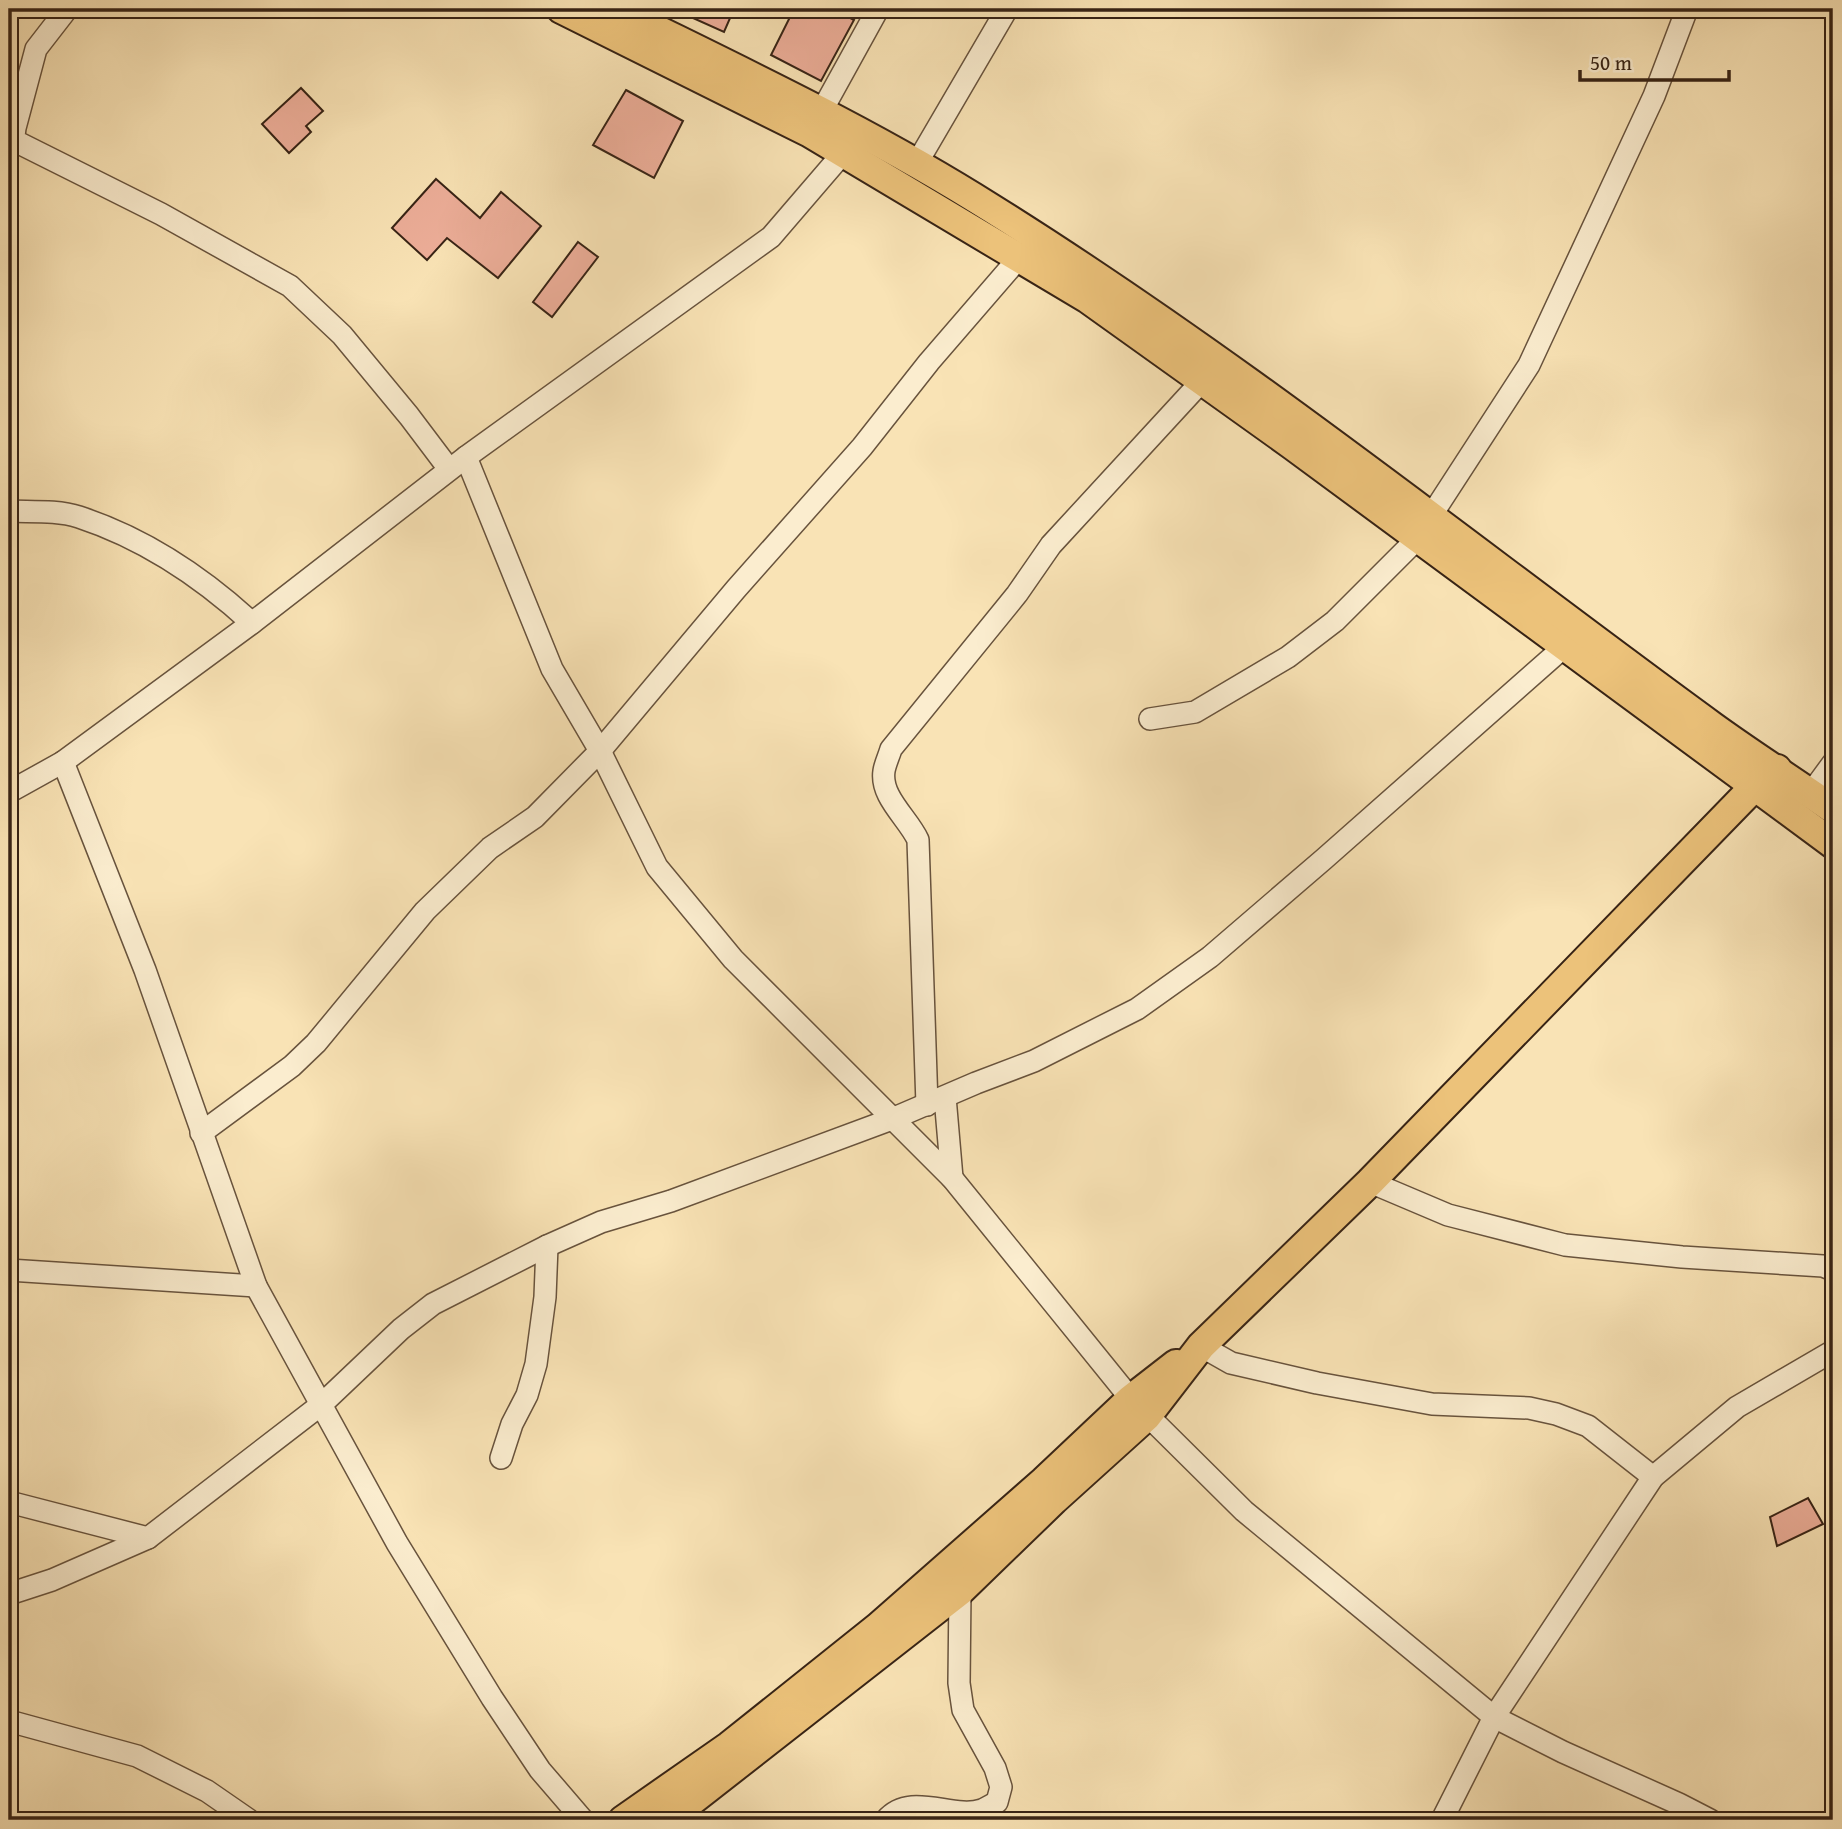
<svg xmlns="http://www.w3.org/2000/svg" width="1842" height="1829" viewBox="0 0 1842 1829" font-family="'Gentium Book Plus',serif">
	<rect width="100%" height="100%" fill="#f9e3b5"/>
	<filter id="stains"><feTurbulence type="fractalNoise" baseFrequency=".00286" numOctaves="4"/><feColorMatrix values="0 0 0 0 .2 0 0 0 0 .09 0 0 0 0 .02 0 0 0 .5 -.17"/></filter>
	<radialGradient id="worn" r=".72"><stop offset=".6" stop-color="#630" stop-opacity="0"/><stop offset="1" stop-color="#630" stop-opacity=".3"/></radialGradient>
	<g fill="#edae99" stroke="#372315" stroke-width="2">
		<polygon points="673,9 734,9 724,32"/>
		<polygon points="794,9 834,9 854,20 821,81 771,55"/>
		<polygon points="301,88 323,111 306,126 311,132 289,153 262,124"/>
		<polygon points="626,90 683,121 654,178 593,145"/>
		<polygon points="436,179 480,218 501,192 541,226 498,278 447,238 427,260 392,228"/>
		<polygon points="578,242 598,257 552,317 533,302"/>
		<polygon points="1808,1498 1823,1524 1777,1546 1770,1517"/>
	</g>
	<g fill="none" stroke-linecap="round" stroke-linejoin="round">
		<defs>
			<g id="minor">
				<polyline points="67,9 36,49 15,128 14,136 17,142 161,214 290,286 342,335 409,416 449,469"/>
				<polyline points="814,125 878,9"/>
				<polyline points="917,163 1007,9"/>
				<polyline points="466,457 552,669 600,751 657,867 733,959 952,1178 1131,1399 1244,1511 1494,1717 1563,1752 1679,1804 1710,1820"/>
				<path d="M9 511C31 512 57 510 79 517 143 538 203 578 252 623"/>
				<polyline points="1431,516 1529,365 1654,96 1687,9"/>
				<polyline points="1150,719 1195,712 1288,657 1335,621 1417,539"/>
				<polyline points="63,762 145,970 256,1286 397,1543 492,1698 540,1770 583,1820"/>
				<polyline points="9,792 63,762 252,623 466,457 771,237 844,152 850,141"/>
				<polyline points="1811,793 1833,763"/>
				<polyline points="945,1097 952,1178"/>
				<path d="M927 1105 918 840C908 818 880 797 884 771 885 764 889 756 891 749L1017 594 1051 545 1202 381"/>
				<polyline points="201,1133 292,1066 316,1043 425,911 490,848 535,817 600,751 736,589 862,447 929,362 1018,259"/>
				<polyline points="1370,1182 1448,1215 1565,1245 1682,1257 1823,1266 1833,1270"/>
				<polyline points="9,1270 256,1286"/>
				<polyline points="1201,1346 1231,1363 1317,1383 1432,1404 1529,1408 1556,1414 1588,1426 1653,1477"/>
				<polyline points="501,1458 512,1424 527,1395 536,1364 545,1297 547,1246"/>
				<polyline points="9,1502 148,1538"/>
				<polyline points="9,1594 52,1580 148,1538 322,1404 401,1329 433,1304 547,1246 601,1222 671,1201 892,1119 976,1083 1034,1061 1137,1009 1210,957 1324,859 1564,647"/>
				<polyline points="9,1721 137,1756 207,1791 249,1820"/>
				<path d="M886 1820C911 1791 952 1820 982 1810 987 1808 993 1804 997 1802L1001 1787 995 1768 963 1710 959 1683 960 1591"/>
				<polyline points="1442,1820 1494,1717 1653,1477 1737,1407 1833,1351"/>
			</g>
			<g id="major">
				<polyline points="561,9 810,133 1088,299 1292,445 1833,844"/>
				<path d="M615 9C742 72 871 132 991 208 1242 365 1473 552 1712 726 1752 755 1793 781 1833 809"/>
				<polyline points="623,1820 729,1746 878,1627 1044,1481 1131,1399 1176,1364"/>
				<polyline points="667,1820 960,1591 1054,1500 1147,1416 1201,1346 1370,1182 1754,787 1777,769"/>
			</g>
		</defs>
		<use href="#minor" stroke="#68533d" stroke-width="24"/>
		<use href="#major" stroke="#372315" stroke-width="32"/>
		<use href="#minor" stroke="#fbedcf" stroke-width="21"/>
		<use href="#major" stroke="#ecc27a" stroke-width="28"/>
	</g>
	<rect width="1842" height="1829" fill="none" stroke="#f9e3b5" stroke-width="35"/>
	<rect x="10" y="10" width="1821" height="1808" fill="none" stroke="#372315" stroke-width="3.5"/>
	<rect x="18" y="18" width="1807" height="1794" fill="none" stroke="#372315" stroke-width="2"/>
	<path d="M1580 70v10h149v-10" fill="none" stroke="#372315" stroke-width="3.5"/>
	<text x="1590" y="70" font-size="21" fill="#372315" stroke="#fbedcf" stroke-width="5" paint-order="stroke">50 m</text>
	<rect width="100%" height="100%" filter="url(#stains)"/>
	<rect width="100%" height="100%" fill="url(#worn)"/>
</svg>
